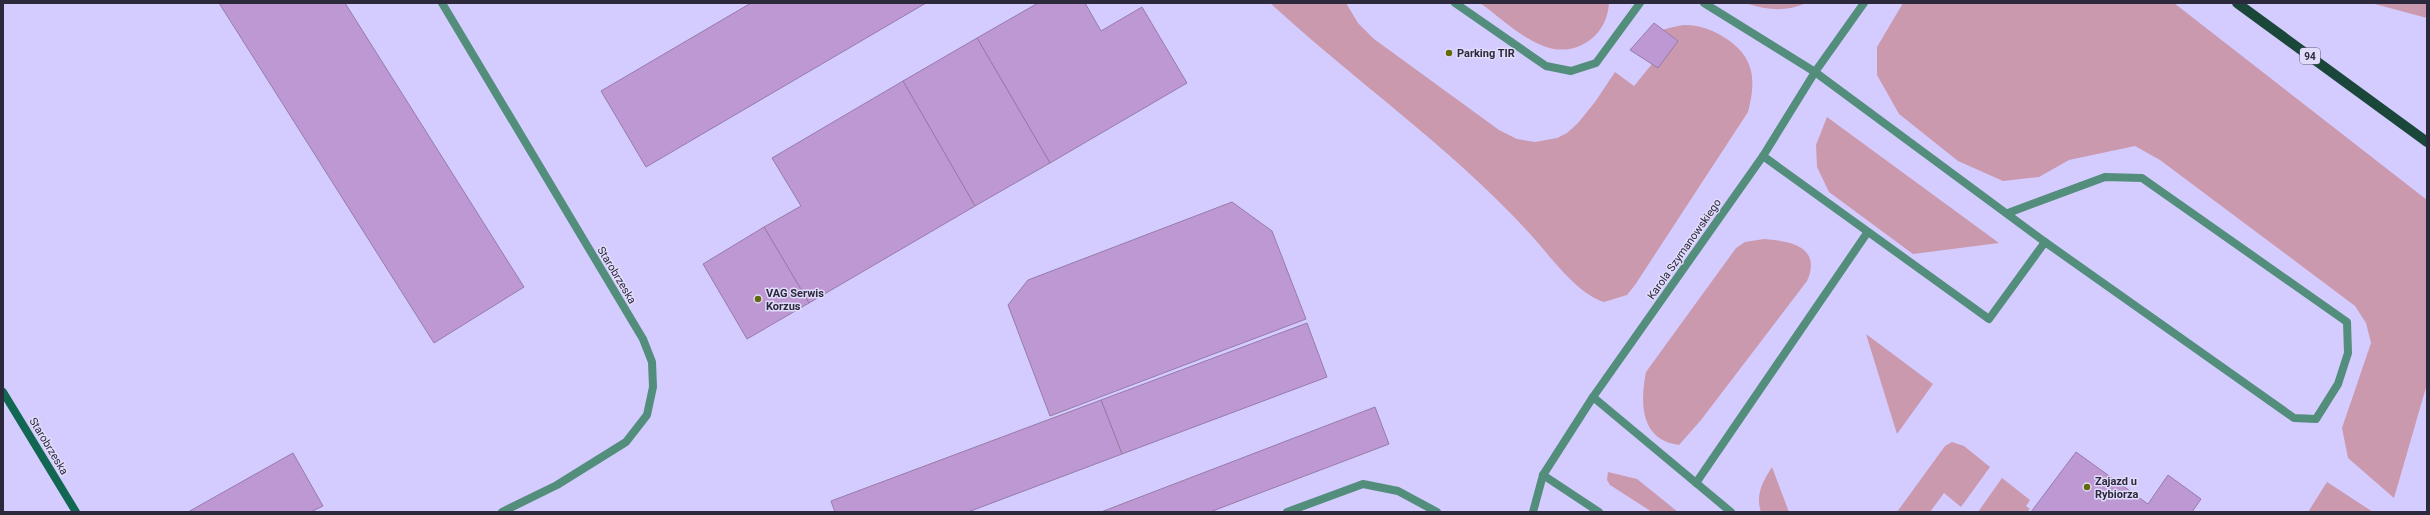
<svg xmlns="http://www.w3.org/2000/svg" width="2430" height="515" viewBox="0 0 2430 515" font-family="Roboto,sans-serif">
	<rect width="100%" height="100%" fill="#d4ccfe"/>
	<g fill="#cb99ae">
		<path d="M1270 3H1346L1358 23 1374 39 1499 130 1517 139 1535 142 1557 138 1567 133 1578 123 1595 102 1615 72 1634 86 1665 48 1649 34C1660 31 1673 26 1685 25 1699 25 1710 29 1722 36 1754 55 1757 78 1748 112L1635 285 1627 295 1604 302C1577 294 1550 256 1531 235 1453 149 1356 82 1270 3Z"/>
		<path d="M1480 3H1609C1608 18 1602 31 1590 40 1551 69 1511 25 1480 3Z"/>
		<path d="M1806 3C1787 12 1767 10 1748 4Z"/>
		<polygon points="1903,3 2174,3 2427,200 2427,384 2394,498 2348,458 2342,428 2371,343 2366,323 2355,306 2160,160 2135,146 2069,160 2039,177 2003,181 1958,161 1899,114 1877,75 1877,47"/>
		<polygon points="2371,3 2427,3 2427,18"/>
		<polygon points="1827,117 1999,243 1913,254 1829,192 1817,167 1816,145"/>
		<path d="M1764 239C1791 241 1822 247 1807 281L1701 420 1679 445C1640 440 1640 403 1646 372L1736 248 1745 242Z"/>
		<polygon points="1866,334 1933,384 1897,434"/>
		<polygon points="1952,442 1964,446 1990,467 1961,507 1944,493 1930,512 1897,512 1945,446"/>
		<path d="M1772 467 1789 512H1761C1755 495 1763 481 1772 467Z"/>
		<polygon points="1608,472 1637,479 1678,512 1652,512 1610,485 1607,480"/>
		<polygon points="2002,478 2030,500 2026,506 2030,509 2027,512 1978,512"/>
		<polygon points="2327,482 2373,512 2308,512"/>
	</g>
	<g fill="#bd98d3" stroke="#977ca7">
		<polygon points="219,3 345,3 524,287 434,343"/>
		<polygon points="751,3 926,3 646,167 601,91"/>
		<polygon points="1038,3 1085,3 1101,31 1142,7 1187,83 1050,163 977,38"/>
		<polygon points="1654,23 1678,41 1658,68 1630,50"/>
		<polygon points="977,38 1050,163 975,206 903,81"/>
		<polygon points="903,81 975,206 809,303 764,227 801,206 772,158"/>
		<polygon points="1232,202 1272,231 1306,319 1050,416 1008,305 1028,280"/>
		<polygon points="764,227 809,303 747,339 703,264"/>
		<polygon points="1307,323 1327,377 1122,454 1101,400"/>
		<polygon points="1101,400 1122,454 968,512 835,512 831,501"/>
		<polygon points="1375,407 1389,444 1210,512 1101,512"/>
		<polygon points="2076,452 2148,504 2168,475 2201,499 2192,512 2031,512"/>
		<polygon points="293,453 323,506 311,512 188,512"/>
	</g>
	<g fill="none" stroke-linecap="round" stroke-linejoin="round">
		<g stroke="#528e7b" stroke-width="8">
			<polyline points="442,3 643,339 652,362 653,387 647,415 626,442 557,485 502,512"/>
			<polyline points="1455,3 1546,66 1571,71 1596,63 1640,3"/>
			<polyline points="1704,3 1815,72 2045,242 2294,418 2316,419 2338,384 2348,353 2347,322 2142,178 2105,177 2008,213"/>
			<polyline points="1763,156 1989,319 2045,242"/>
			<polyline points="1593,397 1731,512"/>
			<polyline points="1543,475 1599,512"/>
			<polyline points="1696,483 1867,233"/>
			<polyline points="1287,512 1363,484 1398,491 1437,512"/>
		</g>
		<polyline stroke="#528e7b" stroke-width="8" points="1533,512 1543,475 1593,397 1763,156 1815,72 1864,3"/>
		<polyline stroke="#126753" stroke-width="8" points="3,392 76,512"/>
		<polyline stroke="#1b463a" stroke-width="10" points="2237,3 2427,142"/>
	</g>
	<g fill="#656909" stroke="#e1dcfb" stroke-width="1.5">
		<circle cx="1449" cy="53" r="4"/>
		<circle cx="758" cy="299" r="4"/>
		<circle cx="2087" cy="487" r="4"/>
	</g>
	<g text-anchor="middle" stroke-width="3" stroke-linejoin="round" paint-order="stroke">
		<rect fill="#e1dcfb" stroke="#625f75" stroke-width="1" x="2300" y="48" width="20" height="16" rx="3"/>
		<g font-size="10" font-weight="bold" fill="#2c293c">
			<text x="2310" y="60">94</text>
		</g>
		<g font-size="11" font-weight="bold" fill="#2c293c" stroke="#e1dcfb" text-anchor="start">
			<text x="1457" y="57">Parking TIR</text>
			<text x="766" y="297">VAG Serwis<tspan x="766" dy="13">Korzus</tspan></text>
			<text x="2095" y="485">Zajazd u<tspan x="2095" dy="13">Rybiorza</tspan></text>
		</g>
		<g font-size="11" fill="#2c293c" stroke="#e1dcfb">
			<text transform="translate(1684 249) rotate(-55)" y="4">Karola Szymanowskiego</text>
			<text transform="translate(617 275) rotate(59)" y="4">Starobrzeska</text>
			<text transform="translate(49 446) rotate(59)" y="4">Starobrzeska</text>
		</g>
	</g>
	<rect width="2430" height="515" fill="none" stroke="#2c293c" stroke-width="8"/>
</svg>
